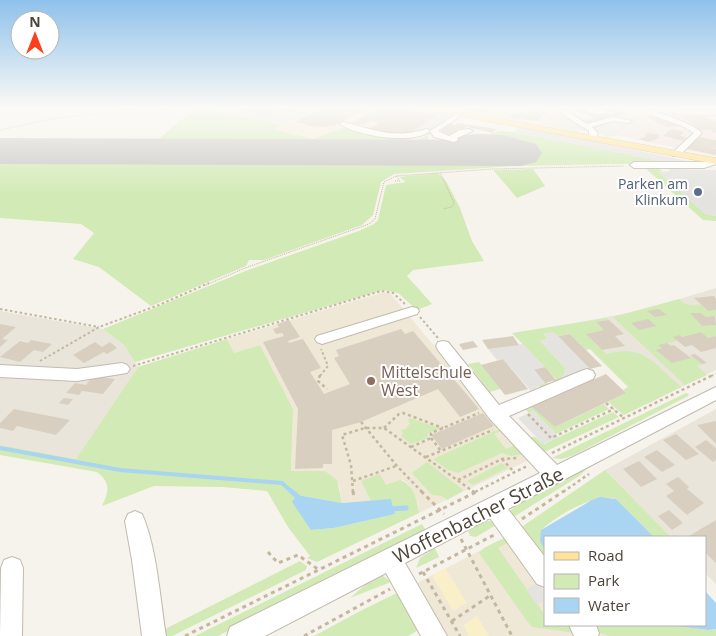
<svg xmlns="http://www.w3.org/2000/svg" width="716" height="636" viewBox="0 0 716 636" font-family="'Open Sans',sans-serif">
	<rect width="100%" height="100%" fill="#f6f3ec"/>
	<g fill="#eae5da">
		<polygon points="556,111 559,112 586,130 576,131 541,125"/>
		<polygon points="636,115 666,128 624,130 616,135 607,137 576,119"/>
		<polygon points="716,288 716,370 647,404 566,325 643,310"/>
		<polygon points="0,311 103,329 124,345 135,362 138,367 76,459 0,445"/>
		<polygon points="716,409 716,584 705,573 705,537 671,537 605,470"/>
	</g>
	<g fill="#f7ead8">
		<polygon points="145,107 411,107 455,115 433,129 426,142 343,128 313,140 271,129 279,125 208,109 186,114"/>
		<polygon points="435,107 482,107 517,111 523,110 525,107 549,107 559,112 555,111 541,125"/>
	</g>
	<g fill="#efe8d6">
		<polygon points="381,293 390,293 529,460 419,513 418,503 409,485 403,480 367,492 371,501 342,503 339,485 325,471 291,471 293,409 260,345 234,353 227,339"/>
		<polygon points="520,530 545,566 545,625 590,625 599,633 609,636 445,636 417,583"/>
	</g>
	<polygon fill="#f6e3e0" points="634,107 659,107 667,110 716,107 716,156 616,135 624,130 665,128 636,115 649,113"/>
	<g fill="#d2eab5">
		<polygon points="208,109 281,125 272,129 313,139 344,128 351,127 388,137 391,136 417,141 429,135 426,134 433,129 427,139 441,142 445,148 436,151 0,149 0,140 156,141 190,113"/>
		<polygon points="499,131 513,132 672,163 512,166 394,174 381,182 373,215 362,225 264,260 249,260 246,266 151,306 99,267 73,259 94,233 81,224 0,218 0,153 529,155 520,144 490,135"/>
		<path d="M459 141C476 140 509 135 521 149L516 151 452 150 451 144Z"/>
		<polygon points="643,166 654,167 663,171 659,172 705,214 716,216 716,221 703,220"/>
		<polygon points="533,169 545,186 517,198 493,170"/>
		<polygon points="438,173 446,181 460,208 472,241 484,261 413,270 407,276 432,304 417,310 398,293 383,290 135,362 124,345 103,329 248,270 359,231 374,224 378,220 386,185 406,182 399,177"/>
		<path d="M679 299C686 306 692 306 701 305L708 311 716 310V316L706 317 701 313H691L702 326 716 325V336L708 338 701 332 682 337 680 335 673 337 678 341 659 345 662 348 657 350 672 363 693 357 702 364 697 366 707 375 685 385 613 317Z"/>
		<path d="M606 318 609 320 596 322 604 330 586 334 606 354C645 344 653 363 681 387L624 415 608 402 626 393 623 390 628 387 590 349 586 350 570 334 558 336 544 334 548 339 540 341 566 369 562 378 564 383 533 394 531 391 539 388 540 384 547 382 549 385 555 383 553 380 556 379 512 333Z"/>
		<path d="M227 339 234 353 260 345 293 409 291 471H325L337 480 342 503 297 495 311 530 334 528 395 514 391 500 371 501 361 481 380 474 386 485 400 480C414 485 417 500 419 513L317 562 307 558 310 556 288 527 267 491 223 487 154 486 102 506C109 491 111 483 97 472L0 455V445L76 459 138 367Z"/>
		<polygon points="479,362 500,389 490,392 468,364"/>
		<polygon points="580,382 583,384 533,407 555,427 604,404 609,409 556,434 533,411 529,413 523,407"/>
		<polygon points="686,393 689,394 688,396 572,456 561,459 552,458"/>
		<polygon points="613,412 619,417 544,452 530,437 535,437 544,444"/>
		<polygon points="410,418 412,419 440,428 428,433 427,438 411,444 401,436 403,433 401,430 406,429 410,423 408,420"/>
		<polygon points="502,428 504,430 494,434 506,449 517,445 524,454 511,456 502,453 458,473 448,470 433,459"/>
		<polygon points="427,462 462,489 463,491 447,500 442,496 432,495 412,473"/>
		<polygon points="502,463 507,468 473,485 467,481"/>
		<polygon points="590,466 579,476 512,518 510,511 522,500"/>
		<path d="M605 470 671 537H654L616 499C596 492 556 516 541 530L545 550V566L520 528Z"/>
		<polygon points="483,521 490,521 496,525 476,537 470,536 467,529"/>
		<polygon points="422,524 425,529 422,532 218,636 195,636"/>
		<polygon points="506,537 509,542 498,548 545,615 545,625 569,625 575,633 532,627 527,621 479,553 484,548"/>
		<polygon points="435,548 439,557 416,568 420,558"/>
		<polygon points="300,561 307,566 306,570 302,572 172,636 164,636 163,630"/>
		<polygon points="382,575 391,582 350,598 371,580"/>
		<polygon points="397,593 420,629 408,636 314,636 364,609"/>
		<polygon points="590,625 668,625 708,630 716,629 716,636 609,636 599,633"/>
	</g>
	<g fill="#f9efc9">
		<polygon points="445,568 467,603 453,611 432,576"/>
		<polygon points="477,616 489,636 469,636 463,625"/>
	</g>
	<g fill="#e5e3e0">
		<polygon points="308,107 321,107 282,124 229,112 240,110 267,115 280,110 293,113"/>
		<polygon points="389,107 409,107 455,115 429,131 415,129 436,115"/>
		<polygon points="519,128 587,140 698,163 679,165 513,132"/>
		<polygon points="669,169 716,170 716,216 705,214 658,172 670,171"/>
		<polygon points="554,332 590,369 589,372 564,383 562,378 566,369 540,341 548,339 544,333"/>
		<polygon points="523,344 545,367 534,371 545,383 531,391 503,359 497,360 488,349"/>
		<polygon points="533,411 559,437 543,444 518,418"/>
		<polygon points="538,583 545,592 545,600 537,605 526,589"/>
	</g>
	<g fill="#a9d4f2">
		<polygon points="297,495 342,503 391,499 395,514 334,528 311,530 292,502"/>
		<polygon points="600,497 616,499 654,537 545,537 545,550 540,541 541,530 592,500"/>
		<polygon points="705,591 716,603 716,629 708,630 668,625 705,625"/>
	</g>
	<g fill="none" stroke-linecap="round" stroke-linejoin="round">
		<polyline stroke="#a9d4f2" stroke-width="4" points="0,448 120,470 282,483 292,492"/>
		<g stroke="#a9d4f2" stroke-width="5">
			<polyline points="291,491 299,498"/>
			<polyline points="390,509 406,508"/>
		</g>
		<path fill="#c8c6c3" fill-rule="evenodd" d="M476 134C494 134 522 134 533 150 528 157 523 159 515 157L512 153 514 151C498 141 476 142 458 145L459 153 456 157 450 158 444 157C440 151 439 144 443 138Z"/>
		<polygon fill="#c8c6c3" fill-rule="evenodd" points="0,138 521,140 536,144 542,153 536,162 521,166 0,164"/>
	</g>
	<g fill="#d8cfc1">
		<polygon points="220,107 297,107 304,108 293,113 280,110 267,115"/>
		<polygon points="326,107 363,107 369,108 333,126 322,124 329,126 326,127 311,126 297,122 299,119"/>
		<polygon points="382,107 389,107 437,115 406,136 369,129 379,123 371,121 363,125 351,123"/>
		<polygon points="451,107 476,107 492,110 486,113"/>
		<polygon points="612,107 629,114 600,119 605,121 588,122 584,120 595,119 587,114 581,114 573,108 585,108 593,115 616,113 601,110 603,109 601,108"/>
		<polygon points="530,109 547,112 537,121 509,117 513,113 518,114 522,111 527,112"/>
		<polygon points="700,115 716,121 716,133 709,130 699,130 690,126 695,125 687,121 689,121 679,116"/>
		<polygon points="654,116 679,126 667,127 646,117"/>
		<polygon points="447,123 455,125 457,123 497,129 493,133 467,127 453,134 454,137 439,133 443,131 438,129"/>
		<polygon points="670,129 684,132 680,136 687,137 683,141 663,136"/>
		<polygon points="647,133 655,134 660,135 658,137 659,138 648,142 639,139 647,136 645,134"/>
		<polygon points="699,137 716,140 716,148 708,147 716,149 716,155 687,149"/>
		<polygon points="714,296 716,299 716,310 708,311 694,298"/>
		<polygon points="659,309 667,315 655,317 647,311"/>
		<polygon points="690,313 701,313 706,317 715,316 716,325 702,326"/>
		<polygon points="648,319 656,326 639,330 631,323"/>
		<polygon points="289,320 300,337 288,341 289,343 303,339 321,368 310,372 324,394 350,384 334,358 339,356 336,350 401,329 405,334 413,331 479,409 460,417 438,389 361,422 332,430 332,464 323,464 323,468 295,469 298,409 263,342 284,336 282,333 276,334 273,329 279,327 277,324"/>
		<polygon points="609,320 624,334 615,336 625,346 602,350 586,334 604,330 596,322"/>
		<polygon points="0,324 16,327 2,339 8,340 0,347"/>
		<polygon points="701,332 708,338 716,336 716,348 701,352 692,345 685,347 673,337 680,335 682,337"/>
		<polygon points="570,334 602,366 590,369 558,336"/>
		<polygon points="513,336 519,345 488,349 482,340"/>
		<polygon points="31,340 52,344 43,352 34,350 20,362 0,357 20,341 28,343"/>
		<polygon points="473,341 478,347 463,350 459,344"/>
		<polygon points="95,342 102,347 110,342 117,348 107,354 104,352 84,363 73,355"/>
		<polygon points="667,343 671,346 674,345 691,358 672,363 656,350 662,348 658,345"/>
		<polygon points="695,354 707,363 702,364 690,355"/>
		<polygon points="503,359 528,389 505,395 481,365"/>
		<polygon points="545,367 556,380 545,383 534,370"/>
		<polygon points="606,374 626,393 555,427 532,407"/>
		<polygon points="93,376 115,379 103,394 82,391 79,395 66,393 75,383 86,385"/>
		<polygon points="64,398 73,399 68,405 59,403"/>
		<polygon points="14,409 55,417 70,420 56,435 17,426 13,431 0,428 0,423"/>
		<polygon points="483,413 494,426 442,449 431,435"/>
		<polygon points="716,421 716,444 697,425"/>
		<polygon points="676,434 699,454 686,460 663,440"/>
		<polygon points="706,440 716,448 716,460 713,462 695,447"/>
		<polygon points="657,450 675,465 662,472 644,457"/>
		<polygon points="639,461 657,479 641,487 623,469"/>
		<polygon points="678,477 689,487 687,489 704,503 687,515 666,496 674,491 666,484"/>
		<polygon points="669,510 683,523 672,530 658,516"/>
		<polygon points="716,520 716,563 705,552 705,537 690,537 689,536"/>
	</g>
	<g fill="none" stroke-linecap="round" stroke-linejoin="round">
		<defs>
			<g id="minor">
				<polygon points="184,107 211,107 198,111"/>
				<polygon points="555,107 562,107 587,124 612,117 632,121 629,123 613,121 592,127 598,133 596,139 593,139 589,137 589,131 565,116"/>
				<polygon points="586,107 595,107 607,112 596,115 588,111"/>
				<path d="M629 107C645 107 690 121 702 133L679 156H673V152L694 133 682 126Z"/>
				<polygon points="677,111 716,111 716,115 675,114 674,113"/>
				<path d="M460 112 462 113V115L438 131 449 136 460 130 469 129 473 131 457 138 458 140 454 142 434 137 430 131C413 145 357 136 340 124L343 122C376 130 393 139 427 129L430 131Z"/>
				<polygon points="716,160 716,164 704,168 634,168 630,165 634,162 704,162"/>
				<polygon points="412,307 417,308 419,311 417,314 322,344 317,342 315,339 317,336"/>
				<polygon points="443,341 448,342 499,405 581,371 587,369 593,371 595,375 593,379 509,416 557,465 716,387 716,400 508,509 545,557 545,587 537,584 490,518 405,563 447,636 421,636 386,573 265,636 227,636 230,627 540,473 490,419 438,350 436,346 438,342"/>
				<polygon points="122,363 127,365 130,369 127,373 77,381 0,377 0,365 77,369"/>
				<path d="M135 511 142 514C157 548 160 599 166 636H142L132 560 125 521 128 514Z"/>
				<polygon points="12,557 20,560 23,568 22,636 0,636 1,568 4,560"/>
				<polygon points="569,625 596,625 599,633 598,636 574,636"/>
			</g>
			<polygon id="major" points="418,107 435,107 716,158 716,164 422,109"/>
		</defs>
		<use href="#minor" stroke="#c2bbae" stroke-width="2"/>
		<use href="#major" stroke="#e6c16a" stroke-width="1"/>
		<g stroke="#c4b79f" stroke-width="1" stroke-dasharray="1 1" stroke-linecap="butt">
			<polyline points="0,130 52,119 126,110 133,107"/>
			<polyline points="440,172 454,203 452,207 443,209"/>
			<polyline points="395,181 400,181 396,176"/>
			<polyline points="206,285 245,268 369,224 375,219 384,182 396,176 492,169 624,166"/>
		</g>
		<g stroke="#c4b79f" stroke-width="2" stroke-dasharray="2.5 2.5" stroke-linecap="butt">
			<polyline points="0,309 99,327"/>
			<polyline points="420,317 438,338"/>
			<polyline points="40,361 99,327 159,305 209,283"/>
			<polyline points="133,366 381,291 393,293 405,304"/>
			<polyline points="320,376 328,366 321,349"/>
			<polyline points="711,376 716,374"/>
		</g>
		<g stroke="#c4b79f" stroke-width="2.5" stroke-dasharray="3 3" stroke-linecap="butt">
			<polyline points="320,375 318,381 327,389"/>
			<polyline points="606,403 624,418"/>
			<polyline points="528,414 551,438 614,409"/>
			<polyline points="361,422 397,466 422,492"/>
			<polyline points="384,428 399,414 403,413 443,428"/>
			<polyline points="431,438 441,451"/>
			<polyline points="411,447 431,438 431,433 479,413"/>
			<polyline points="552,453 713,375"/>
			<polyline points="426,457 493,430"/>
			<polyline points="502,459 514,472"/>
			<polyline points="458,480 502,459 518,458"/>
			<polyline points="353,481 396,466"/>
			<polyline points="353,492 351,465 342,435 365,428 384,428 474,492"/>
			<polyline points="475,492 527,466"/>
			<polyline points="563,492 589,474"/>
		</g>
		<g stroke="#c4b79f" stroke-width="3" stroke-dasharray="4 4" stroke-linecap="butt">
			<polyline points="353,491 354,499"/>
			<polyline points="421,491 444,514"/>
			<polyline points="472,491 474,492"/>
			<polyline points="522,519 564,491"/>
			<polyline points="461,539 512,636"/>
			<polyline points="268,552 278,563 298,555 319,570"/>
			<polyline points="423,572 460,636"/>
			<polyline points="419,574 494,535"/>
			<polyline points="452,621 491,595"/>
			<polyline points="185,636 478,491"/>
			<polyline points="304,636 390,589"/>
		</g>
		<use href="#minor" fill="#fff" fill-rule="evenodd"/>
		<use href="#major" fill="#ffe39c" fill-rule="evenodd"/>
	</g>
	<linearGradient id="sky" x2="0" y2="1"><stop stop-color="#8fc1ec"/><stop offset="0.55" stop-color="#fbfaf6"/><stop offset="1" stop-color="#fbfaf6" stop-opacity="0"/></linearGradient>
	<rect width="716" height="196" fill="url(#sky)"/>
	<circle fill="#5c6f8a" stroke="#fff" stroke-width="2" cx="698" cy="192" r="5"/>
	<circle fill="#8d6e63" stroke="#fff" stroke-width="2" cx="371" cy="381" r="5"/>
	<g text-anchor="middle" stroke-width="4" stroke-linejoin="round" paint-order="stroke">
		<g font-size="14" fill="#4e5e75" stroke="#fff" text-anchor="end">
			<text x="688" y="189">Parken am<tspan x="688" dy="16">Klinkum</tspan></text>
		</g>
		<g font-size="16" fill="#785e54" stroke="#fff" text-anchor="start">
			<text x="381" y="378">Mittelschule<tspan x="381" dy="18">West</tspan></text>
		</g>
		<g font-size="19" fill="#4b4439" stroke="#fff">
			<text transform="translate(478 515) rotate(-27)" y="7">Woffenbacher Straße</text>
		</g>
	</g>
	<rect x="544" y="536" width="162" height="90" fill="#ffffff" stroke="#b7b4b0"/>
	<rect x="554" y="552" width="25" height="8" fill="#ffe39c" stroke="#b7b4b0"/>
	<text x="588" y="561" font-size="15" fill="#4b4439">Road</text>
	<rect x="554" y="574" width="25" height="15" fill="#d2eab5" stroke="#b7b4b0"/>
	<text x="588" y="586" font-size="15" fill="#4b4439">Park</text>
	<rect x="554" y="598" width="25" height="15" fill="#a9d4f2" stroke="#b7b4b0"/>
	<text x="588" y="611" font-size="15" fill="#4b4439">Water</text>
	<g transform="translate(35 35)"><circle r="24" fill="#ffffff" stroke="#b7b4b0"/>
	<path d="M0-4L9 19L0 12L-9 19Z" fill="#fc3f1d"/>
	<text y="-8" font-size="14" font-weight="bold" text-anchor="middle" fill="#4b4439">N</text>
	</g>
</svg>
